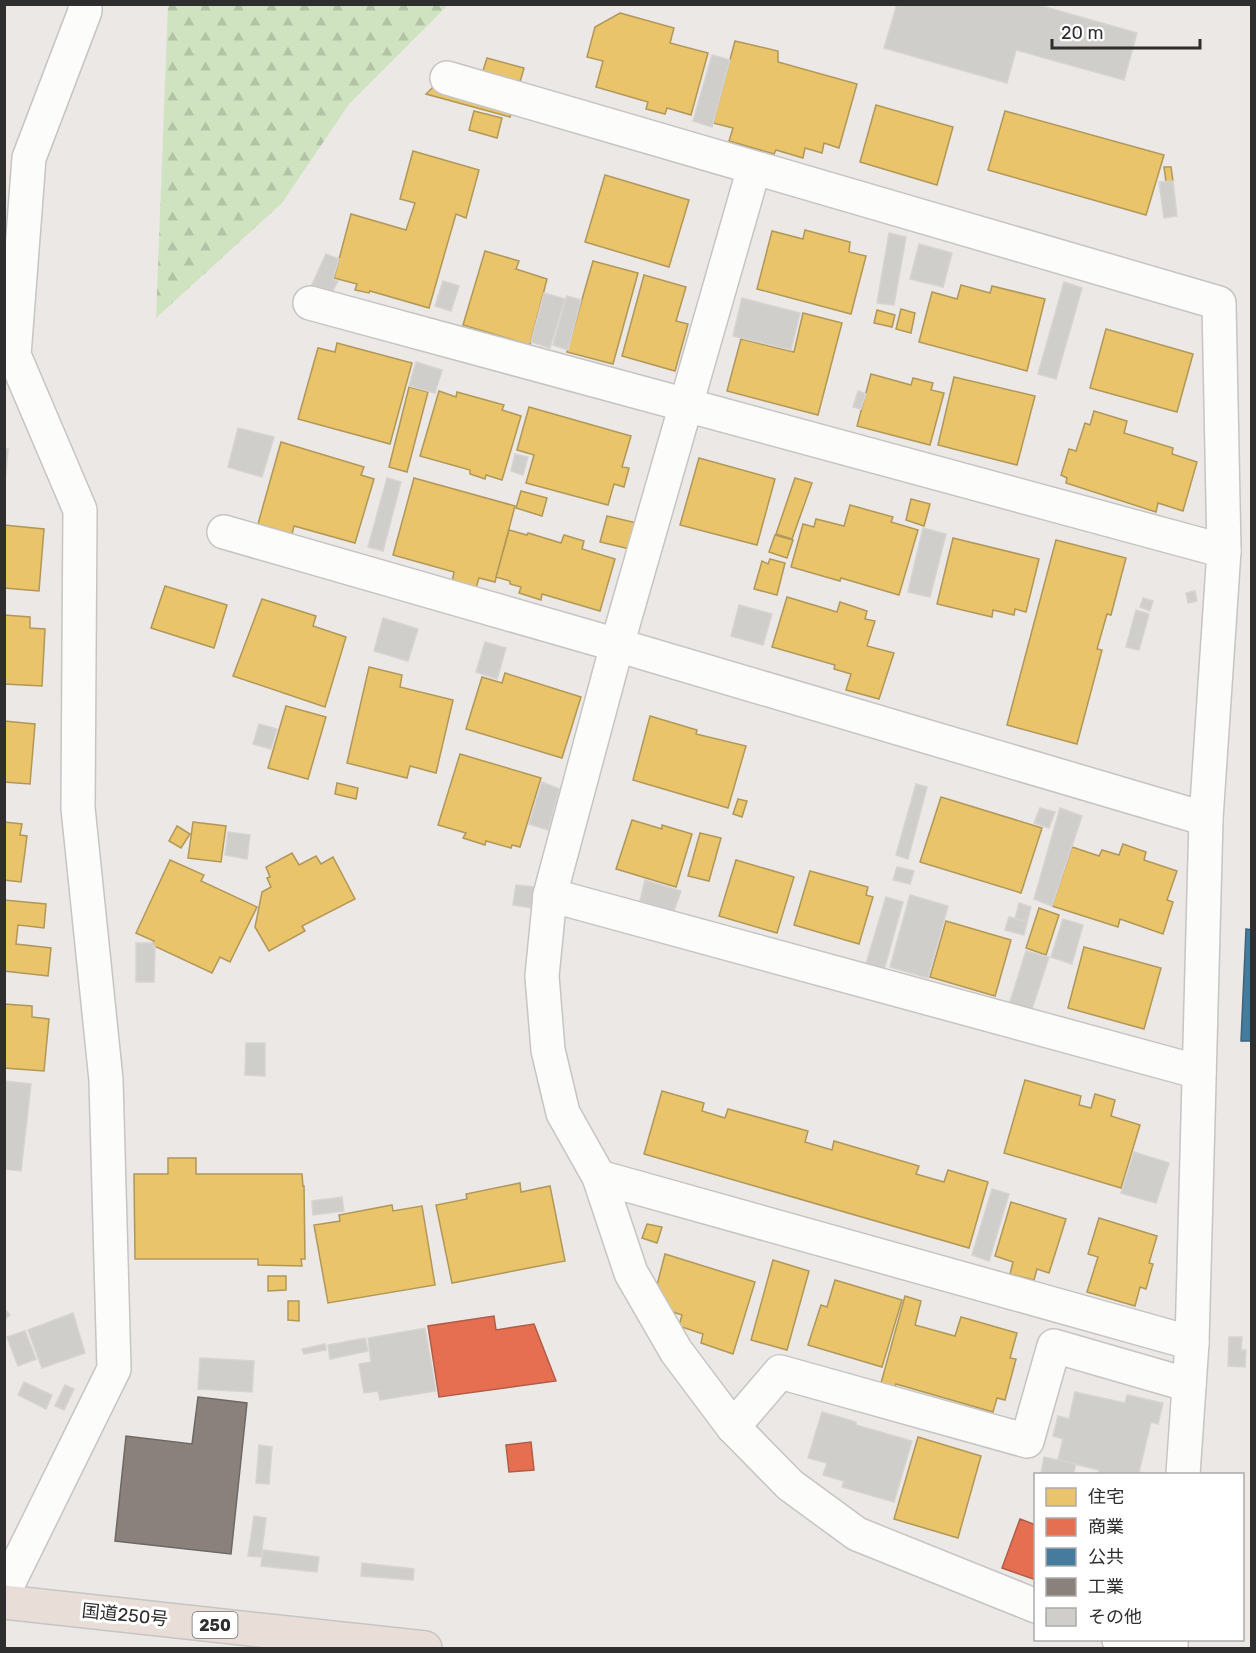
<svg xmlns="http://www.w3.org/2000/svg" width="1256" height="1653" viewBox="0 0 1256 1653" font-family="Rubik,'Noto Sans JP',sans-serif">
	<defs>
		<pattern id="forest-firs" width="22" height="20" patternUnits="userSpaceOnUse" patternTransform="scale(1.5)"><rect width="22" height="20" fill="#d0e3c1"/><path d="M5 1l3.5 6h-7zM16 11l3.5 6h-7z" fill="#b3c3a6"/></pattern>
	</defs>
	<rect width="100%" height="100%" fill="#ebe8e5"/>
	<polygon fill="url(#forest-firs)" points="168,5 448,5 349,104 282,203 156,318"/>
	<g fill="#e9c46a" stroke="#b19758" stroke-width="1.5">
		<polygon points="620,13 674,28 670,43 708,53 691,115 667,108 665,114 646,109 648,102 596,87 603,61 587,57 595,27"/>
		<polygon points="735,41 778,51 778,62 857,84 839,148 824,143 822,153 805,148 803,158 776,150 774,154 729,141 733,128 713,123"/>
		<polygon points="487,58 524,68 510,117 426,94 453,67 482,74"/>
		<polygon points="876,105 953,127 937,185 860,162"/>
		<polygon points="474,111 502,118 497,138 469,130"/>
		<polygon points="1005,111 1164,155 1146,215 988,170"/>
		<polygon points="413,151 479,170 466,218 456,214 429,308 370,291 369,293 355,290 357,284 334,278 351,214 406,230 415,203 400,199"/>
		<polygon points="1164,167 1171,167 1173,181 1166,182"/>
		<polygon points="605,175 689,200 669,267 585,242"/>
		<polygon points="805,230 850,242 849,252 866,256 851,314 757,289 772,231 803,239"/>
		<polygon points="485,251 519,261 516,269 547,279 530,345 463,325"/>
		<polygon points="593,261 638,273 613,364 567,352"/>
		<polygon points="644,275 686,287 676,321 688,324 675,371 622,356"/>
		<polygon points="961,285 990,293 992,286 1045,299 1027,371 919,342 932,292 957,299"/>
		<polygon points="901,309 915,313 911,333 896,329"/>
		<polygon points="877,310 895,315 892,327 874,323"/>
		<polygon points="803,313 842,323 818,415 727,391 741,339 794,352"/>
		<polygon points="1106,329 1193,354 1177,412 1090,388"/>
		<polygon points="337,343 412,363 390,444 298,419 318,348 335,352"/>
		<polygon points="871,374 911,385 913,378 933,383 931,390 944,393 930,445 857,426"/>
		<polygon points="954,377 1035,396 1017,465 938,445"/>
		<polygon points="409,387 428,392 407,472 389,467"/>
		<polygon points="439,391 456,397 457,392 504,405 502,410 521,416 502,480 486,475 485,479 470,474 470,470 420,456"/>
		<polygon points="529,407 631,436 622,467 629,468 624,487 614,484 608,505 526,483 534,455 517,450"/>
		<polygon points="1094,411 1127,421 1124,433 1173,448 1172,454 1197,462 1183,511 1158,503 1156,512 1066,483 1067,478 1061,475 1069,449 1076,451 1085,423 1090,425"/>
		<polygon points="281,442 364,467 361,475 374,479 355,543 294,526 292,534 258,524"/>
		<polygon points="699,458 775,479 757,545 680,525"/>
		<polygon points="414,478 515,506 495,582 479,578 476,588 452,582 454,572 393,555"/>
		<polygon points="795,478 812,483 792,539 776,534"/>
		<polygon points="521,491 547,498 542,516 516,508"/>
		<polygon points="911,499 930,504 924,526 906,520"/>
		<polygon points="850,505 893,517 891,522 918,530 899,595 841,578 840,581 791,567 803,524 814,527 816,519 844,526"/>
		<polygon points="607,516 637,523 630,549 600,542"/>
		<polygon points="4,525 44,529 39,591 4,588"/>
		<polygon points="509,530 527,535 528,533 561,543 564,535 584,541 582,549 615,559 600,611 542,594 541,600 519,593 521,587 510,584 510,581 496,577"/>
		<polygon points="775,535 793,540 787,558 769,552"/>
		<polygon points="953,538 1039,559 1026,612 1015,609 1014,615 993,610 992,617 937,604"/>
		<polygon points="1056,540 1126,558 1111,615 1107,614 1097,649 1102,650 1077,744 1007,725"/>
		<polygon points="770,559 785,563 777,595 754,589 762,561 768,564"/>
		<polygon points="165,586 227,605 214,648 151,628"/>
		<polygon points="787,597 837,612 840,602 867,611 865,619 875,621 867,646 894,653 879,699 846,690 851,674 834,669 835,665 772,647"/>
		<polygon points="262,599 316,616 313,626 346,637 325,707 233,676"/>
		<polygon points="4,615 30,617 30,628 45,629 42,686 4,684"/>
		<polygon points="369,667 402,675 400,687 453,700 436,773 410,766 407,778 347,763"/>
		<polygon points="505,673 581,697 562,758 466,729 482,677 502,683"/>
		<polygon points="286,706 326,717 308,779 268,768"/>
		<polygon points="650,716 697,730 696,734 746,746 728,808 633,780"/>
		<polygon points="4,721 35,724 30,784 4,782"/>
		<polygon points="460,754 541,778 520,847 512,845 511,848 486,841 485,845 463,838 466,833 438,825"/>
		<polygon points="337,783 358,788 356,799 335,794"/>
		<polygon points="941,797 1042,828 1021,893 920,862"/>
		<polygon points="738,799 747,801 742,817 733,814"/>
		<polygon points="632,820 662,829 662,825 692,834 676,887 616,869"/>
		<polygon points="4,822 22,824 20,835 27,836 21,882 4,880"/>
		<polygon points="193,822 226,826 221,862 188,858"/>
		<polygon points="177,826 190,834 181,848 169,841"/>
		<polygon points="700,833 721,838 709,881 688,876"/>
		<polygon points="1123,844 1146,852 1144,860 1177,871 1167,900 1173,902 1163,934 1120,919 1118,927 1052,906 1072,847 1099,856 1102,850 1119,855"/>
		<polygon points="292,853 299,865 316,856 321,864 333,857 355,899 302,926 305,931 269,951 255,927 262,892 271,887 267,878 270,877 266,867"/>
		<polygon points="170,860 204,875 201,881 257,907 230,962 220,957 212,973 152,945 154,941 136,933"/>
		<polygon points="736,860 794,877 777,933 719,916"/>
		<polygon points="810,871 868,887 866,895 873,897 859,944 794,925"/>
		<polygon points="4,900 46,904 44,928 18,925 16,944 51,948 48,976 4,971"/>
		<polygon points="1039,908 1059,915 1046,955 1026,948"/>
		<polygon points="946,921 1011,940 995,996 930,977"/>
		<polygon points="1084,947 1161,968 1144,1029 1068,1008"/>
		<polygon points="4,1004 32,1006 32,1017 49,1019 44,1071 4,1068"/>
		<polygon points="1025,1080 1081,1096 1079,1105 1091,1108 1095,1094 1115,1100 1111,1116 1140,1125 1121,1188 1004,1153"/>
		<polygon points="662,1091 704,1103 702,1111 725,1118 728,1109 808,1131 805,1142 832,1150 834,1141 919,1166 916,1174 944,1182 948,1170 988,1182 969,1248 644,1154"/>
		<polygon points="168,1158 196,1158 196,1174 302,1174 303,1186 304,1186 305,1259 301,1259 302,1266 258,1265 258,1259 135,1259 134,1174 168,1174"/>
		<polygon points="520,1183 521,1192 550,1186 565,1261 452,1283 436,1205 467,1199 466,1194"/>
		<polygon points="1011,1202 1066,1219 1049,1273 1037,1269 1034,1280 1010,1274 1013,1262 995,1256"/>
		<polygon points="392,1205 393,1211 422,1206 435,1285 328,1303 314,1225 340,1221 339,1215"/>
		<polygon points="1099,1218 1157,1236 1149,1263 1153,1264 1146,1289 1140,1287 1135,1306 1087,1292 1098,1257 1088,1254"/>
		<polygon points="647,1224 662,1227 657,1243 642,1238"/>
		<polygon points="665,1254 755,1282 733,1354 701,1343 703,1334 679,1326 682,1315 670,1311 656,1289"/>
		<polygon points="773,1260 809,1271 787,1350 751,1340"/>
		<polygon points="268,1276 286,1276 286,1290 268,1291"/>
		<polygon points="835,1280 902,1300 882,1367 808,1345 821,1305 827,1307"/>
		<polygon points="905,1296 921,1301 915,1325 955,1336 961,1317 1017,1333 1010,1358 1016,1359 1005,1400 997,1398 993,1412 896,1384 895,1387 881,1383"/>
		<polygon points="288,1301 299,1301 299,1321 288,1320"/>
		<polygon points="918,1437 981,1456 958,1538 894,1519"/>
	</g>
	<g fill="#e76f51" stroke="#b05c46" stroke-width="1.5">
		<polygon points="494,1316 496,1330 534,1324 556,1381 439,1397 428,1326"/>
		<polygon points="531,1442 534,1470 509,1472 506,1445"/>
		<polygon points="1020,1519 1036,1525 1036,1580 1002,1568"/>
	</g>
	<polygon fill="#457b9d" stroke="#3e647c" stroke-width="1.5" points="1246,929 1252,930 1252,1041 1241,1041"/>
	<polygon fill="#8a817c" stroke="#6e6865" stroke-width="1.5" points="198,1397 247,1403 231,1554 115,1541 126,1436 192,1444"/>
	<g fill="#d0cecb" stroke="#d6d3d1" stroke-width="1.5">
		<polygon points="897,4 1035,4 1137,33 1124,80 1016,50 1007,83 884,48"/>
		<polygon points="712,55 730,60 712,127 693,121"/>
		<polygon points="1173,181 1177,216 1164,218 1159,182"/>
		<polygon points="889,233 906,237 894,305 877,303"/>
		<polygon points="919,244 952,253 943,287 910,279"/>
		<polygon points="326,254 339,259 333,279 338,281 329,298 309,291"/>
		<polygon points="443,281 459,286 451,311 435,306"/>
		<polygon points="1064,282 1082,288 1056,379 1038,374"/>
		<polygon points="544,293 565,299 550,348 531,342"/>
		<polygon points="567,296 581,300 568,350 553,345"/>
		<polygon points="742,298 800,313 791,350 733,336"/>
		<polygon points="416,362 442,370 435,393 409,386"/>
		<polygon points="858,391 866,394 861,409 853,407"/>
		<polygon points="238,428 274,437 262,477 228,467"/>
		<polygon points="4,449 8,449 4,493"/>
		<polygon points="515,454 528,457 523,475 511,471"/>
		<polygon points="387,478 401,482 383,551 368,547"/>
		<polygon points="923,528 946,534 930,597 908,592"/>
		<polygon points="1195,591 1197,601 1188,603 1186,593"/>
		<polygon points="1143,598 1153,601 1150,611 1140,607"/>
		<polygon points="739,605 772,614 763,645 731,636"/>
		<polygon points="1136,610 1149,614 1139,650 1126,647"/>
		<polygon points="383,618 418,629 408,661 374,651"/>
		<polygon points="485,642 506,648 497,679 476,672"/>
		<polygon points="259,724 277,729 271,749 253,744"/>
		<polygon points="542,782 559,789 548,830 529,824"/>
		<polygon points="916,784 927,787 908,859 896,855"/>
		<polygon points="1040,808 1055,812 1049,828 1034,823"/>
		<polygon points="1060,808 1082,816 1052,906 1034,899"/>
		<polygon points="228,832 250,835 247,859 225,855"/>
		<polygon points="897,867 914,871 910,884 893,880"/>
		<polygon points="645,880 681,891 674,911 640,901"/>
		<polygon points="516,885 535,887 532,908 513,905"/>
		<polygon points="910,895 948,906 928,978 890,967"/>
		<polygon points="886,897 903,902 884,970 866,964"/>
		<polygon points="1019,903 1031,907 1027,922 1015,919"/>
		<polygon points="1009,917 1027,922 1024,935 1005,930"/>
		<polygon points="1063,919 1083,925 1072,964 1051,957"/>
		<polygon points="136,943 153,943 152,945 155,946 154,982 136,982"/>
		<polygon points="1026,951 1049,957 1031,1012 1009,1005"/>
		<polygon points="246,1043 265,1043 265,1076 245,1075"/>
		<polygon points="4,1081 31,1084 21,1171 4,1169"/>
		<polygon points="1134,1152 1169,1163 1156,1203 1121,1193"/>
		<polygon points="992,1189 1009,1194 989,1261 972,1255"/>
		<polygon points="342,1197 344,1211 313,1215 312,1201"/>
		<polygon points="4,1308 10,1315 4,1320"/>
		<polygon points="73,1313 85,1353 42,1368 28,1330"/>
		<polygon points="425,1328 436,1391 380,1400 378,1391 364,1393 359,1364 371,1362 368,1338"/>
		<polygon points="25,1331 36,1359 18,1366 7,1337"/>
		<polygon points="1229,1337 1242,1337 1241,1350 1246,1350 1245,1367 1228,1366"/>
		<polygon points="365,1338 368,1351 330,1359 328,1345"/>
		<polygon points="325,1344 326,1350 304,1354 302,1349"/>
		<polygon points="200,1358 254,1361 252,1392 198,1389"/>
		<polygon points="24,1382 52,1395 46,1409 18,1395"/>
		<polygon points="65,1385 74,1389 64,1410 55,1406"/>
		<polygon points="1075,1392 1125,1403 1127,1395 1163,1403 1158,1424 1151,1422 1139,1472 1150,1474 1098,1474 1099,1470 1058,1460 1063,1439 1053,1436 1058,1416 1069,1419"/>
		<polygon points="822,1412 856,1422 856,1425 912,1441 894,1502 842,1487 844,1481 823,1475 827,1463 808,1458"/>
		<polygon points="259,1445 272,1447 269,1484 256,1483"/>
		<polygon points="1044,1457 1076,1464 1073,1474 1041,1474"/>
		<polygon points="254,1516 266,1518 261,1557 248,1556"/>
		<polygon points="263,1550 319,1557 317,1572 261,1566"/>
		<polygon points="362,1563 414,1569 413,1580 361,1576"/>
	</g>
	<g fill="none" stroke-linecap="round" stroke-linejoin="round">
		<defs>
			<g id="minor">
				<polyline points="447,78 1219,303 1224,551 1206,819 1192,1343 1183,1474"/>
				<polyline points="754,168 617,645 1206,819"/>
				<polyline points="310,303 1224,551"/>
				<polyline points="224,532 617,645 550,895 542,976 548,1050 563,1113 599,1177 631,1273 676,1351 733,1427 790,1485 857,1534 1036,1606"/>
				<polyline points="550,895 1199,1072"/>
				<polyline points="599,1177 1192,1343"/>
				<polyline points="733,1427 780,1372 1027,1441 1054,1346 1189,1385"/>
				<polyline points="4,1592 114,1369 106,1080 78,808 80,510 14,355 29,158 85,11 85,4"/>
				<polyline points="1119,1640 1141,1648"/>
				<polyline points="1171,1648 1171,1640"/>
			</g>
			<polyline id="highway" points="4,1602 425,1648"/>
		</defs>
		<use href="#minor" stroke="#c6c5c4" stroke-width="36"/>
		<use href="#highway" stroke="#c6c5c4" stroke-width="36"/>
		<use href="#minor" stroke="#fcfcfb" stroke-width="33"/>
		<use href="#highway" stroke="#e8ded7" stroke-width="33"/>
	</g>
	<g text-anchor="middle" stroke-width="6" stroke-linejoin="round" paint-order="stroke">
		<rect fill="#fff" stroke="#6d6d6d" stroke-width="1.5" x="192.5" y="1612" width="45" height="26" rx="4.5"/>
		<g font-size="16" font-weight="bold" fill="#2e2e2e">
			<text x="215" y="1631">250</text>
		</g>
		<g font-size="18" fill="#2e2e2e" stroke="#fff">
			<text transform="translate(125 1615) rotate(6)" y="6">国道250号</text>
		</g>
	</g>
	<rect width="1256" height="1653" fill="none" stroke="#2e2e2e" stroke-width="12"/>
	<rect x="1034" y="1473" width="210" height="168" fill="#ffffff" stroke="#ababab" stroke-width="1.5"/>
	<rect x="1046" y="1488" width="30" height="18" fill="#e9c46a" stroke="#ababab" stroke-width="1.5"/>
	<text x="1088" y="1503" font-size="18" fill="#2e2e2e">住宅</text>
	<rect x="1046" y="1518" width="30" height="18" fill="#e76f51" stroke="#ababab" stroke-width="1.5"/>
	<text x="1088" y="1533" font-size="18" fill="#2e2e2e">商業</text>
	<rect x="1046" y="1548" width="30" height="18" fill="#457b9d" stroke="#ababab" stroke-width="1.5"/>
	<text x="1088" y="1563" font-size="18" fill="#2e2e2e">公共</text>
	<rect x="1046" y="1578" width="30" height="18" fill="#8a817c" stroke="#ababab" stroke-width="1.5"/>
	<text x="1088" y="1593" font-size="18" fill="#2e2e2e">工業</text>
	<rect x="1046" y="1608" width="30" height="18" fill="#d0cecb" stroke="#ababab" stroke-width="1.5"/>
	<text x="1088" y="1623" font-size="18" fill="#2e2e2e">その他</text>
	<path d="M1052 39v9h148v-9" fill="none" stroke="#2e2e2e" stroke-width="3"/>
	<text x="1061" y="39" font-size="18" fill="#2e2e2e" stroke="#ffffff" stroke-width="4.5" paint-order="stroke">20 m</text>
</svg>
